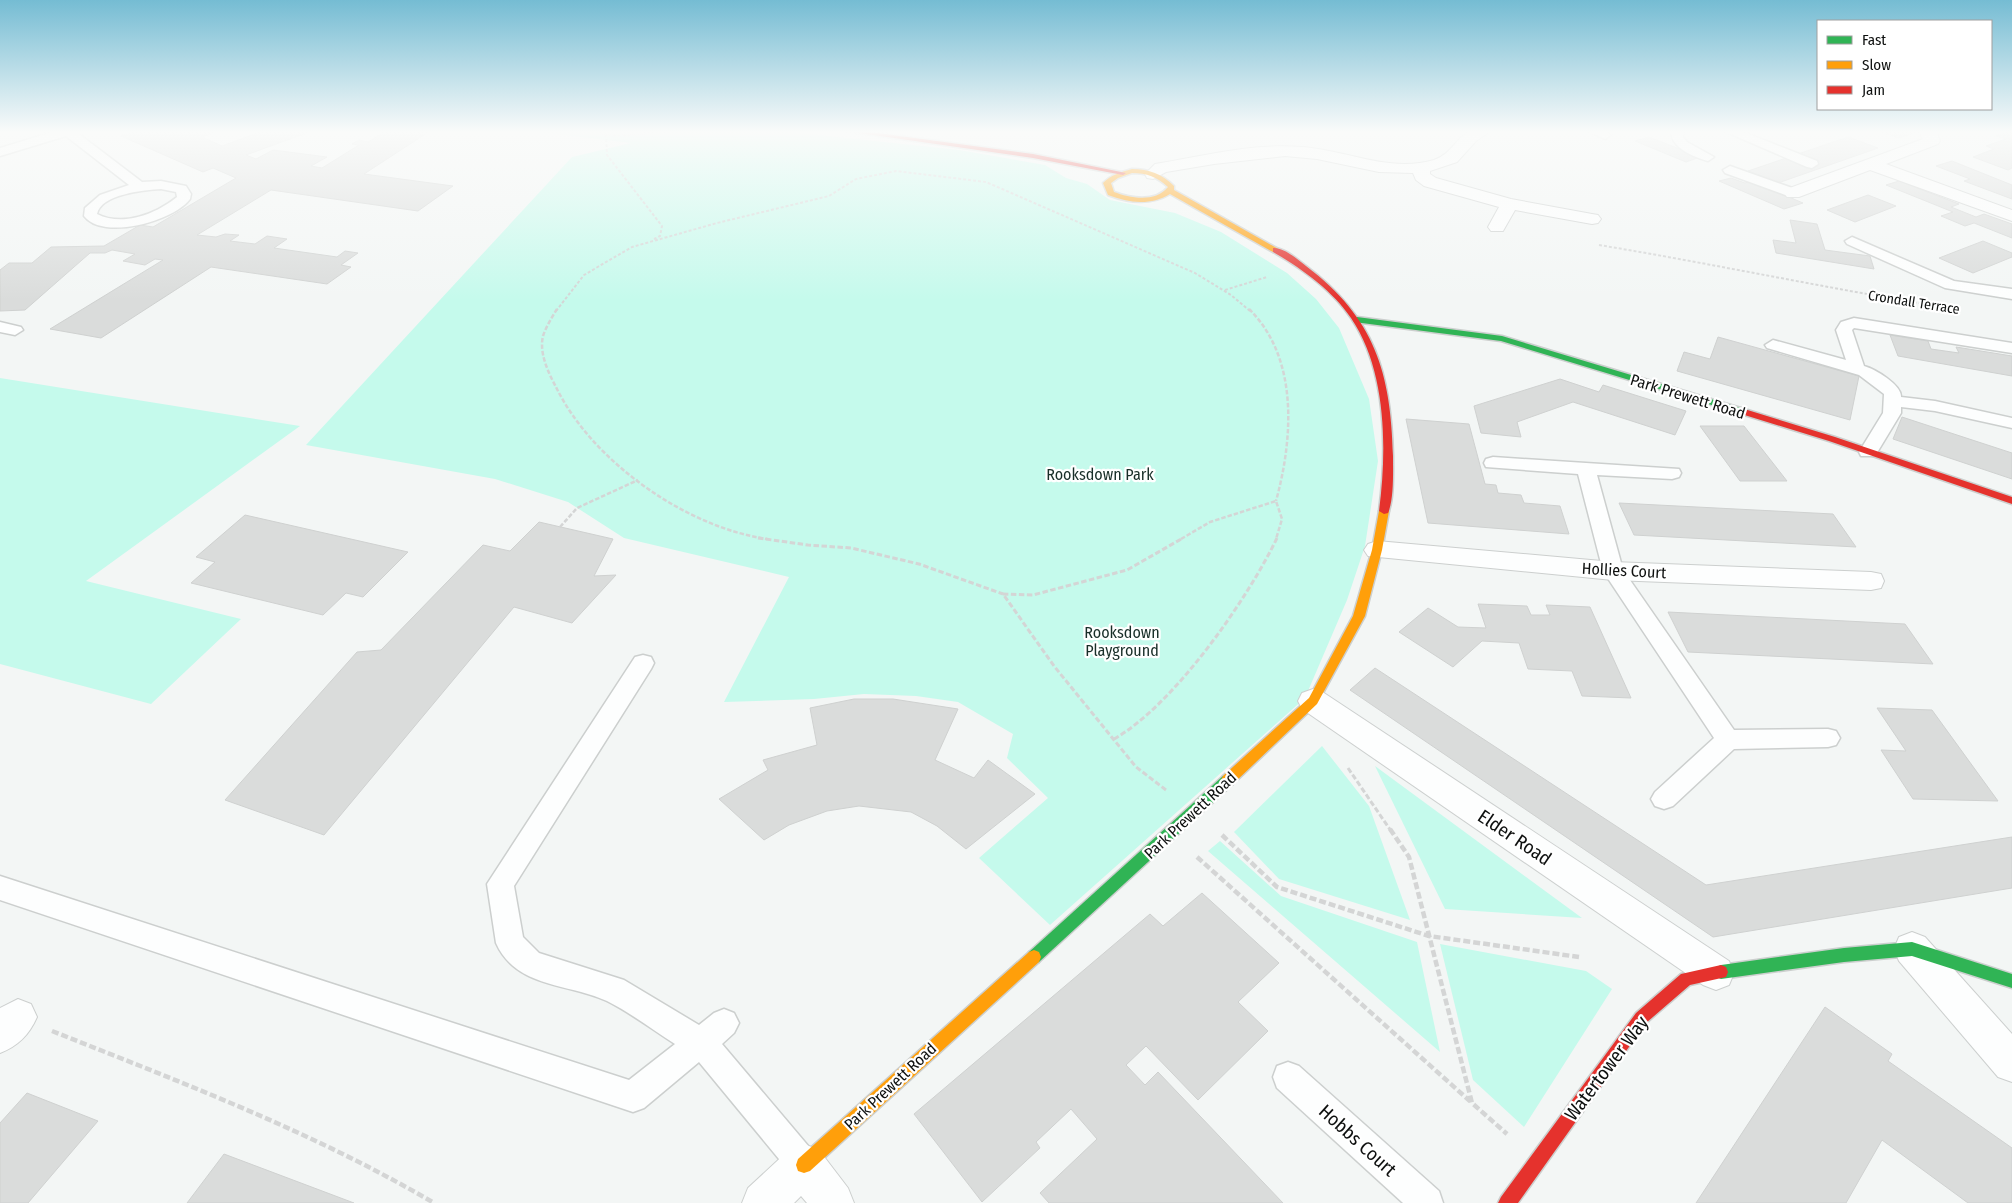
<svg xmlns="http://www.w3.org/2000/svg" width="2012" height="1203" viewBox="0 0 2012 1203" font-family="'Fira Sans Condensed',sans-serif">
	<rect width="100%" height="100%" fill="#f3f6f5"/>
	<g fill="#c5faec">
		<polygon points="531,131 781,131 959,150 1045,165 1066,178 1087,184 1110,200 1175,213 1221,232 1287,273 1316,299 1339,328 1369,399 1378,461 1365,546 1347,600 1305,698 1050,925 979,858 1048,798 1007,758 1013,734 958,702 916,696 864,694 814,699 724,702 789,577 624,538 568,502 495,479 306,445 572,157 631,143"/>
		<polygon points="0,378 300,426 86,581 241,619 151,704 0,664"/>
		<polygon points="1322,746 1369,806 1410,920 1279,879 1234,832"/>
		<polygon points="1375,766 1582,918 1445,909"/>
		<polygon points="1220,841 1281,896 1417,942 1440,1052 1208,851"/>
		<polygon points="1440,944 1586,971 1612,989 1524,1127 1473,1080"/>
	</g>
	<g fill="#dadcdb" stroke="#cfd1d0">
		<polygon points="135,131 218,131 202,137 222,146 263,131 312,131 246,155 256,159 273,150 327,157 311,166 322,168 359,145 352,144 359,140 368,142 386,131 430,131 364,174 453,186 418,211 271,190 197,235 216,237 225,234 239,235 230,241 255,244 267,236 287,239 274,248 337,257 345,251 358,253 341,265 351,267 327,284 211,267 101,338 50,329 163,260 155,259 145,265 123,261 135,254 112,250 105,253 90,253 25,310 0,311 0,270 9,263 32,263 51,247 104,246 140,225 153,227 236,178 213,168 203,172 121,136"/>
		<polygon points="1879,131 1913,131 1916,132 1899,138"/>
		<polygon points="2008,131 2012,131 2012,168 2008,170 1973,157 1994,149 1986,146 2006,139 1996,136"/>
		<polygon points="1649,137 1700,157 1686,162 1635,141"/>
		<polygon points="1848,137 1878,148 1778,183 1748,171"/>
		<polygon points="1952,161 2012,185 2012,199 1964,181 1970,179 1936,166"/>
		<polygon points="1731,178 1745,183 1751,181 1803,203 1784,209 1719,181"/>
		<polygon points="1899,181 1959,204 1951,207 1976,217 1984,214 2012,224 2012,238 1974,223 1965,226 1941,216 1953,212 1886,185"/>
		<polygon points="1868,195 1896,206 1855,222 1827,210"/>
		<polygon points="1790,220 1817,224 1825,250 1870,256 1874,269 1776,253 1773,240 1796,243"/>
		<polygon points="1983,241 2012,253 2012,257 1973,273 1939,258"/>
		<polygon points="1890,335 1928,341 1931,349 1959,353 1956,347 2012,356 2012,376 1898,356"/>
		<polygon points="1718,337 1859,376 1850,420 1677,371 1684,352 1710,359"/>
		<polygon points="1560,379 1599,392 1603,385 1686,411 1675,435 1573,402 1517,422 1521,437 1481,433 1474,406"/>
		<polygon points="1902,417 2012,453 2012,479 1893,439"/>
		<polygon points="1406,419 1469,424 1485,484 1496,485 1498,493 1521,495 1524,503 1560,506 1569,534 1428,523"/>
		<polygon points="1700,426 1744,426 1787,481 1740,481"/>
		<polygon points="1619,503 1833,514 1856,547 1634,535"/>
		<polygon points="245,515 408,552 363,597 346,593 323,615 191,583 215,562 196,557"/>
		<polygon points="539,522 613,539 594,576 616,575 572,623 514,607 324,835 225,800 357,652 381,650 483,545 510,551"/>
		<polygon points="1478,604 1527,606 1531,615 1550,615 1546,605 1590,607 1631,698 1582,696 1572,671 1528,669 1519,643 1482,641 1453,667 1399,632 1428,608 1458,627 1486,628"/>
		<polygon points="1668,612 1905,624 1933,664 1688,652"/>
		<polygon points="1375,668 1706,885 2012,837 2012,888 1713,937 1350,690"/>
		<polygon points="854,699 893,699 958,709 935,760 974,778 988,760 1035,794 966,849 937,826 911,812 859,806 827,811 789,825 764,840 719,799 768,770 763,760 817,745 810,708"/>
		<polygon points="1877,708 1932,710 1998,801 1913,799 1881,750 1906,751"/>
		<polygon points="1202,893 1279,963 1238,1002 1268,1031 1198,1100 1146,1046 1126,1065 1145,1085 1158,1072 1283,1203 1049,1203 1040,1193 1097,1139 1071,1109 1036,1142 1040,1148 982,1202 914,1114 1150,914 1163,926"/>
		<polygon points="1825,1007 1892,1054 1888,1061 2012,1148 2012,1203 1968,1203 1882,1140 1846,1203 1696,1203"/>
		<polygon points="27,1093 98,1121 28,1203 0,1203 0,1123"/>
		<polygon points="224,1154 354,1203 187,1203"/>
	</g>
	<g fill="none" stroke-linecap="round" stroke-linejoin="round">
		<defs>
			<g id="lane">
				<path d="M56 131H75L142 182 161 181 186 186 191 194 190 199C174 221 103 241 84 216L85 208 100 195 129 185 66 136 0 156V148ZM161 189 176 192 177 197C156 214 123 227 97 214 101 194 145 190 161 189Z"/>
				<polygon points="1588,131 1606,131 1611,135 1605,139"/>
				<path d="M1671 131H1683V137L1687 142 1714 157 1708 161C1694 157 1671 148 1671 131Z"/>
				<polygon points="1724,131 1741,131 1817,161 1818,164 1812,168 1807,167"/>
				<polygon points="1730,166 1798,190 1800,193 1793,197 1788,196 1725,173 1723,170"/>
				<polygon points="1852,237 1954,281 2012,289 2012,299 1945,288 1847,244 1845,241"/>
				<path d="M1854 318 2012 343V353L1854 328 1852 330 1864 366C1875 369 1902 385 1901 397L1935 401 2012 418V428L1935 411 1901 407V413L1875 456H1861L1859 452 1883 413 1884 394 1859 375 1767 348 1765 345 1773 340 1846 360 1836 330 1841 322Z"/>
				<polygon points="0,322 21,327 23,330 15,335 0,332"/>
				<polygon points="1493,457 1679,469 1681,473 1679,477 1672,479 1597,475 1623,570 1734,730 1828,729 1836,731 1840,738 1836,745 1828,747 1734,749 1673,806 1664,809 1655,806 1651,799 1655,792 1714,738 1603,571 1578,474 1486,467 1484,463 1486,459"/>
				<path d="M643 655 651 657 654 663 651 669 514 886 523 937 539 953 624 980 699 1025 714 1013 724 1009 734 1013 739 1023 734 1033 722 1044 815 1154 820 1165 815 1176 804 1181 793 1176 699 1062 644 1108 633 1112 0 900V876L629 1080 675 1044C653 1030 631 1013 607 1001 568 983 516 988 496 943L487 884 635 657Z"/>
				<polygon points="1288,1062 1299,1066 1439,1191 1443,1203 1403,1203 1277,1088 1273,1077 1277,1066"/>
			</g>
			<g id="street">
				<path d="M1469 131H1490L1476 141 1457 162 1430 171V174L1436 178 1511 199 1592 214 1598 215 1601 219 1598 223 1592 224 1515 210 1503 231H1491L1488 227 1499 207 1424 186 1416 180 1413 173 1379 172 1317 159 1285 156 1214 164 1166 172 1153 179 1147 178 1145 174 1155 164 1161 163C1207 155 1254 143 1302 147 1346 150 1389 173 1434 160 1451 154 1455 140 1469 131Z"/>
				<polygon points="1918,131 1936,131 1940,141 1938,144 1886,164 2012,210 2012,221 1870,170 1799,197 1787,197 1784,193 1787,189 1923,139"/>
				<polygon points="1377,541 1613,562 1871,572 1881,574 1884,581 1881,588 1871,590 1613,580 1368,556 1364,550 1368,544"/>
				<polygon points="1313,689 1324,693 1729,961 1734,973 1729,985 1716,990 1703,985 1302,709 1298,701 1302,693"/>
				<polygon points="1912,932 1925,937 2012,1034 2012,1082 1998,1077 1899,961 1894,949 1899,937"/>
				<path d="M18 999 31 1004 37 1017C29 1035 18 1046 0 1053V1008Z"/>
				<polygon points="804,1144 819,1150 848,1188 854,1203 807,1203 801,1196 794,1203 742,1203 748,1188 789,1150"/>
			</g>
			<g id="fast">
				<polygon points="1357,317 1502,336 1744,409 1746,411 1744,413 1738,413 1501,341 1354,322 1353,320"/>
				<polygon points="1228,775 1233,776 1235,780 1233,784 1039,962 1034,964 1029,962 1027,957 1029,952 1223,776"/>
				<polygon points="1912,942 2012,974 2012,988 1912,956 1844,962 1721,979 1716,977 1714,972 1716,967 1721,965 1844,948"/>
			</g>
			<g id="slow">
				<path d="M1132 169C1149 169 1162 174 1174 186V190L1280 250 1273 252 1170 194C1150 206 1129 203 1108 195L1103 183C1111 175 1121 172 1132 169ZM1132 173C1147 173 1157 177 1168 187 1155 203 1130 198 1114 192L1111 183 1118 178Z"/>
				<polygon points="1384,508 1389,511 1382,550 1365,616 1317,704 1233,784 1228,785 1223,784 1221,780 1223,776 1309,698 1353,616 1372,550 1379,511"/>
				<polygon points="1034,950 1039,952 1041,957 1039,962 810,1171 804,1173 798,1171 796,1165 798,1159 1029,952"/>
			</g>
			<g id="jam">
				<polygon points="845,131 863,131 1033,154 1126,173 1123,175 1033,158"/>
				<path d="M1273 248C1284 247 1298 260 1306 266 1375 318 1391 373 1393 456 1393 472 1394 500 1388 513L1384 514 1379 511C1387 450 1387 371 1351 318 1333 291 1301 268 1273 252Z"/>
				<polygon points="1741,408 1835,437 2012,497 2012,504 1829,441 1738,413 1738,409"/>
				<polygon points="1721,965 1726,967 1728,972 1726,977 1690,985 1646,1023 1518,1203 1498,1203 1501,1197 1636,1013 1681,974"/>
			</g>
		</defs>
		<use href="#lane" stroke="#cccfce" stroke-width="3"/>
		<use href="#street" stroke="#cccfce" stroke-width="2"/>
		<use href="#fast" stroke="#cccfce" stroke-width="3"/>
		<use href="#slow" stroke="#cccfce" stroke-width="3"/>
		<use href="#jam" stroke="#cccfce" stroke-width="3"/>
		<g stroke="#d4d5d5" stroke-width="2" stroke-dasharray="3 2" stroke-linecap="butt">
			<polyline points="588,131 618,136 666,131"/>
			<polyline points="606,134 607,155 662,226 660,236 654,239"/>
			<path d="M1599 245C1708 263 1816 286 1925 304"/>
			<polyline points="1225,290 1267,277"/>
			<polyline points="556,311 584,275 632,247 717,223 829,196 856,179 896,171 986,182 1195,273 1231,295 1250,311"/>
		</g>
		<g stroke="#d4d5d5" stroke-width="2.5" stroke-dasharray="4.5 2" stroke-linecap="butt">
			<path d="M557 309C552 317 546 327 543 336 539 353 548 372 556 387 592 461 685 527 767 539"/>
			<path d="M1249 309C1299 358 1293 439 1276 501"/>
			<polyline points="560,527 577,508 638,480"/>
			<polyline points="1181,539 1210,522 1276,501 1282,519 1276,539"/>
		</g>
		<g stroke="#d4d5d5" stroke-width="3" stroke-dasharray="5.5 2.5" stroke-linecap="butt">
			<polyline points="758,538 808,545 851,548 919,564 1003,594"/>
			<path d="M1114 739C1174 705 1247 600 1277 538"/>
			<polyline points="1348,768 1391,831"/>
			<polyline points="1166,790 1136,767 1054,666 1003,594 1033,595 1127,570 1183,538"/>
		</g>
		<g stroke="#d4d5d5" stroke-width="4.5" stroke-dasharray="7 3" stroke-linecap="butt">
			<polyline points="1390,829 1409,857 1472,1103 1507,1134"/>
			<polyline points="1222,835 1277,887 1429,936 1579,957"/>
			<polyline points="1197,857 1472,1103"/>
			<path d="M52 1031C183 1083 313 1132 434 1203"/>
		</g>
		<use href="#lane" fill="#fdfefe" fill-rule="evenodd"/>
		<use href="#street" fill="#fdfefe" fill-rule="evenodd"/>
		<use href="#fast" fill="#30b455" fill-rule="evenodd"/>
		<use href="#slow" fill="#ff9f0a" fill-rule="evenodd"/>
		<use href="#jam" fill="#e5322d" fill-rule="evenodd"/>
	</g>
	<linearGradient id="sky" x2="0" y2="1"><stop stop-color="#75bcd3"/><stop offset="0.44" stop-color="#fafbfa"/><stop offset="1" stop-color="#fafbfa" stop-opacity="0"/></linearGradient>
	<rect width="2012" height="300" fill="url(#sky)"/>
	<g text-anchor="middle" stroke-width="4.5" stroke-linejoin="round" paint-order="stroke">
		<g font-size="14" fill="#0e100f" stroke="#fff">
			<text transform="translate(1914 302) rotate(9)" y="5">Crondall Terrace</text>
		</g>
		<g font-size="16" fill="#0e100f" stroke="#fff">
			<text transform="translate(1688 396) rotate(17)" y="6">Park Prewett Road</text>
			<text transform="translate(1624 570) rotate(3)" y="6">Hollies Court</text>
			<text transform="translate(1190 815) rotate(-43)" y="6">Park Prewett Road</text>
			<text transform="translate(890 1086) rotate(-43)" y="6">Park Prewett Road</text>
		</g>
		<g font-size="16" fill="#182e28" stroke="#fff">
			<text x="1100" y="480">Rooksdown Park</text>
			<text x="1122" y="638">Rooksdown<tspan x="1122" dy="18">Playground</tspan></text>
		</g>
		<g font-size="19" fill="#0e100f" stroke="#fff">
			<text transform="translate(1515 837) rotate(34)" y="7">Elder Road</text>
			<text transform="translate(1606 1068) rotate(-53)" y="7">Watertower Way</text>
			<text transform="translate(1358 1140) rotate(42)" y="7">Hobbs Court</text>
		</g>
	</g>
	<rect x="1817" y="20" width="175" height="90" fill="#ffffff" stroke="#9f9f9f"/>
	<rect x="1827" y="36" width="25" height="8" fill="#30b455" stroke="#9f9f9f"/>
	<text x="1862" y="45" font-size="15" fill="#0e100f">Fast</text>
	<rect x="1827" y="61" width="25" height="8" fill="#ff9f0a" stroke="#9f9f9f"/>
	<text x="1862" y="70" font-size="15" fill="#0e100f">Slow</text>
	<rect x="1827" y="86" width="25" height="8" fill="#e5322d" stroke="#9f9f9f"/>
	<text x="1862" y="95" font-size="15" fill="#0e100f">Jam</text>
</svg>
